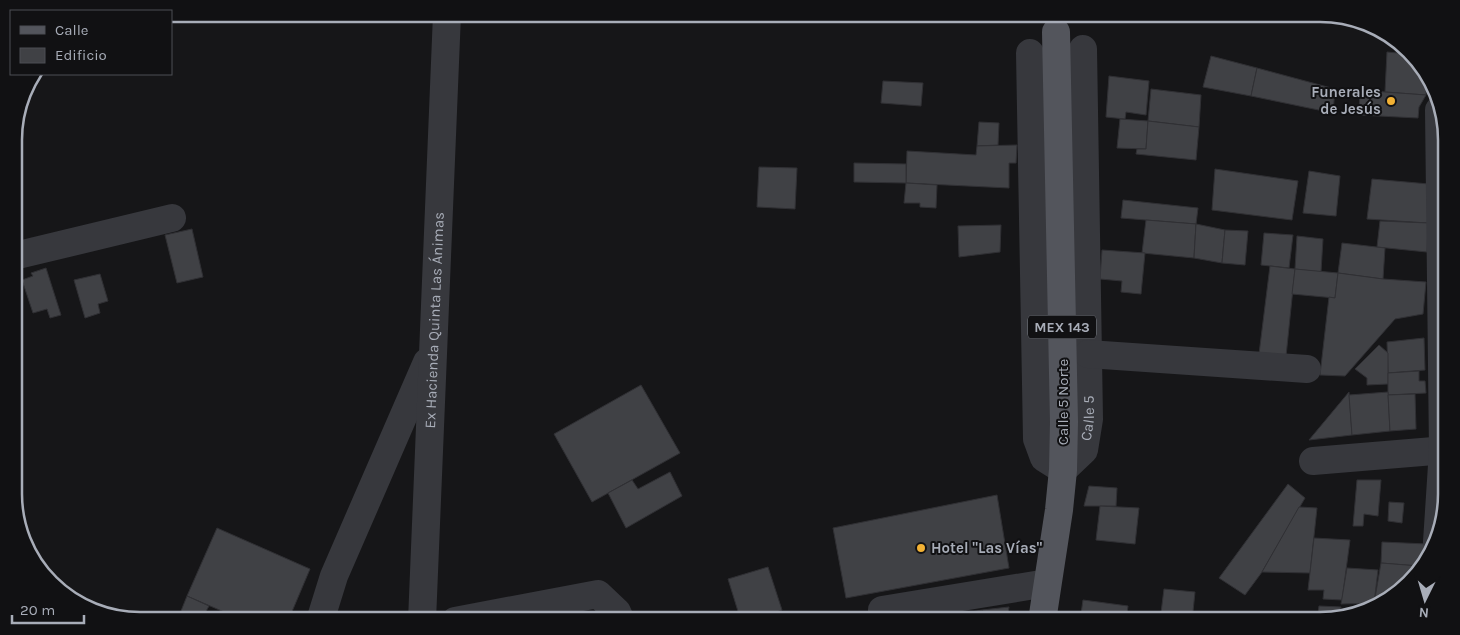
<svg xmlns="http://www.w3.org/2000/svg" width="1460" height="635" viewBox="0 0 1460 635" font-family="Karla,sans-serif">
	<rect width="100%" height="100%" fill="#161618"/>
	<g fill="#404145" stroke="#303034">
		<polygon points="1387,52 1408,54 1420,63 1427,80 1426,95 1385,92"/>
		<polygon points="1211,56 1257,68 1251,96 1203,87"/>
		<polygon points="1257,68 1335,89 1333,113 1251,96"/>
		<polygon points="1109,76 1149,81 1146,115 1126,112 1125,119 1106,117"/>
		<polygon points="883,81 923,83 921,106 881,103"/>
		<polygon points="1151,89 1201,95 1199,127 1148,121"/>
		<polygon points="1360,90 1385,92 1426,95 1419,107 1418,118 1359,115"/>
		<polygon points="1120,119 1148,121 1146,149 1117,148"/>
		<polygon points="1148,121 1199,127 1196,160 1136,154 1137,149 1146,149"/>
		<polygon points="979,122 999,123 998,145 977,146"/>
		<polygon points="14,133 22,133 22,157 14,158"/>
		<polygon points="1017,145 1016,163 1009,163 1009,188 906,183 907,151 976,155 977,146"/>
		<polygon points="854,163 906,164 906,183 854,182"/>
		<polygon points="759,167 797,168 795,209 757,207"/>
		<polygon points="1215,169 1298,181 1292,220 1212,210"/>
		<polygon points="1309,171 1340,176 1336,216 1303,213"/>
		<polygon points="1372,179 1429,184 1428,223 1367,219"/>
		<polygon points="906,183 937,185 936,208 920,207 920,203 904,203"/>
		<polygon points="1123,200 1198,208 1196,224 1121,218"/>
		<polygon points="1146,220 1196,224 1194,258 1142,253"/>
		<polygon points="1380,221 1428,223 1427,252 1377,247"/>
		<polygon points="1196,224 1225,230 1222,263 1194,258"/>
		<polygon points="1001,225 1000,252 959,257 958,226"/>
		<polygon points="192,229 203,277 177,283 165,235"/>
		<polygon points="1225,230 1248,231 1245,265 1222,263"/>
		<polygon points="1264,233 1293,235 1289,268 1261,265"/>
		<polygon points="1297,236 1323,239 1321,272 1295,269"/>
		<polygon points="1342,243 1385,248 1383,279 1338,273"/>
		<polygon points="1102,250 1145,253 1141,294 1121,292 1122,281 1100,279"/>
		<polygon points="1270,266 1295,269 1285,366 1258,362"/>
		<polygon points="46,268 61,315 50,318 47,309 33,313 22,280 33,276 31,273"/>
		<polygon points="1295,269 1338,273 1335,298 1292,294"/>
		<polygon points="1338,273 1383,279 1426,282 1423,314 1395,319 1345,376 1320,375 1329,297 1335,298"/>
		<polygon points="100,274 108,301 98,304 100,313 85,318 74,280"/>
		<polygon points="1424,338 1425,370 1388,373 1387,342"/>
		<polygon points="1379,345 1388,353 1388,384 1367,385 1367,378 1355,369"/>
		<polygon points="1419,371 1419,381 1425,381 1426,393 1388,395 1388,373"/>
		<polygon points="641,385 680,453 592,502 554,434"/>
		<polygon points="1349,392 1352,435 1309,440"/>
		<polygon points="1388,392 1390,431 1352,435 1349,395"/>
		<polygon points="1415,394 1416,429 1390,431 1388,395"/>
		<polygon points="670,472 682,496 626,528 608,493 632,480 638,489"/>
		<polygon points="1357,480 1381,480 1378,516 1364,514 1363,526 1353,526"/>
		<polygon points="1288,484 1305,498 1262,572 1245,595 1219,578"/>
		<polygon points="1089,486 1117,488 1116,506 1084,506"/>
		<polygon points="997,495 1009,568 846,598 833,528"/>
		<polygon points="1389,502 1404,503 1402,523 1388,521"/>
		<polygon points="1100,506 1139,508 1135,544 1096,540"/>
		<polygon points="1299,507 1317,508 1310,573 1262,572"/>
		<polygon points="217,528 310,569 288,621 245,621 187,596"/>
		<polygon points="1314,538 1350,540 1342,600 1323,599 1324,590 1308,590"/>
		<polygon points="1382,542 1427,544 1426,557 1419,566 1381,563"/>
		<polygon points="1381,563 1419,566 1396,595 1375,598"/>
		<polygon points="768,567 782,610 771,614 774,621 741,621 728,579"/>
		<polygon points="1347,568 1378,570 1374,603 1341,604"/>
		<polygon points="1164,589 1195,592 1192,621 1160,621"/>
		<polygon points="187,596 209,606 205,613 227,621 177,621"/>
		<polygon points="1083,600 1128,606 1126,621 1080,621"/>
		<polygon points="1319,606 1341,607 1340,616 1328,621 1317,621"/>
		<polygon points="1009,607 1007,621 984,621 982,610"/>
		<polygon points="982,610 984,621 962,621 960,614"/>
		<polygon points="822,613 825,621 803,621 802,620"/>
		<polygon points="1266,614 1301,616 1301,621 1265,621"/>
	</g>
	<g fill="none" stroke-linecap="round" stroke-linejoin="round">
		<g stroke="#37383d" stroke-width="28">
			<path id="s1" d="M1030 53 1037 439 1044 458 1063 470 1084 450 1089 419 1083 49"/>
			<polyline points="14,256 172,218"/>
			<polyline points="1088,354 1307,369"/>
			<polyline points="1313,461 1446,450"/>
			<polyline points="1437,542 1443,450 1439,110"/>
			<polyline points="882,610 1047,583"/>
			<polyline points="320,621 334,576 427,362"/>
			<path id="s2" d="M422 621 447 14"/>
			<polyline points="455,621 598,594 617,612 621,621"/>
		</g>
		<polyline stroke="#53555c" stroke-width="28" points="1042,621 1059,510 1063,470 1064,422 1056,32"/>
	</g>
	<g fill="#f2b134" stroke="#111113" stroke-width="2">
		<circle cx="1391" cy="101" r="5"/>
		<circle cx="921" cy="548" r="5"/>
	</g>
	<g text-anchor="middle" stroke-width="4" stroke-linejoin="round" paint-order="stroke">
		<rect fill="#111113" stroke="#7b7e86" stroke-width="1" x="1028" y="315.5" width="68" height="23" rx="4"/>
		<g font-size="14" font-weight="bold" fill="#a8adb8">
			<text x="1062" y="332">MEX 143</text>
		</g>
		<g font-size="15" font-weight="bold" fill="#a8adb8" stroke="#111113" text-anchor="end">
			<text x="1381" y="97">Funerales<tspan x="1381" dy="17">de Jesús</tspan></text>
			<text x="931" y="553" text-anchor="start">Hotel "Las Vías"</text>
		</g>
		<g font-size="15" fill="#a8adb8" stroke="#111113">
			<text dy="5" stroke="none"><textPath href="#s2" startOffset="301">Ex Hacienda Quinta Las Ánimas</textPath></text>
			<text transform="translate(1063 402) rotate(-90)" y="5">Calle 5 Norte</text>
			<text dy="5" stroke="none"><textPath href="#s1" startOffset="490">Calle 5</textPath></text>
		</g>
	</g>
	<path d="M0 0H1460V635H0ZM140 22H1320A118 118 0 0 1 1438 140V494A118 118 0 0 1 1320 612H140A118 118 0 0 1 22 494V140A118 118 0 0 1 140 22Z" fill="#111113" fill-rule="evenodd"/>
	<path fill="none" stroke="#a8adb8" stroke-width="2.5" d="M140 22H1320A118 118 0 0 1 1438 140V494A118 118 0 0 1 1320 612H140A118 118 0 0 1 22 494V140A118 118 0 0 1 140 22Z"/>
	<rect x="10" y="10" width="162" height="65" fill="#111113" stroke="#4d4f55"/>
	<rect x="20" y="26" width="25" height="8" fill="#53555c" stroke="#4d4f55"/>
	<text x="55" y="35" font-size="15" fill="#a8adb8">Calle</text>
	<rect x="20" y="48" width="25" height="15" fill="#404145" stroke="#4d4f55"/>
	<text x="55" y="60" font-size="15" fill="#a8adb8">Edificio</text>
	<g transform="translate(1425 600) rotate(185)" stroke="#111113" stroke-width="4" paint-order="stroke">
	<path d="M0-4L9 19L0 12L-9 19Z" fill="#a8adb8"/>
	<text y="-8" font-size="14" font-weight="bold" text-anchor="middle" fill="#a8adb8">N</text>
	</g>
	<path d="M12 615v8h72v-8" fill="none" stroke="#a8adb8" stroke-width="2.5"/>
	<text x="20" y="615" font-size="15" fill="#a8adb8" stroke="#111113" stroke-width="4" paint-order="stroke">20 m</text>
</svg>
